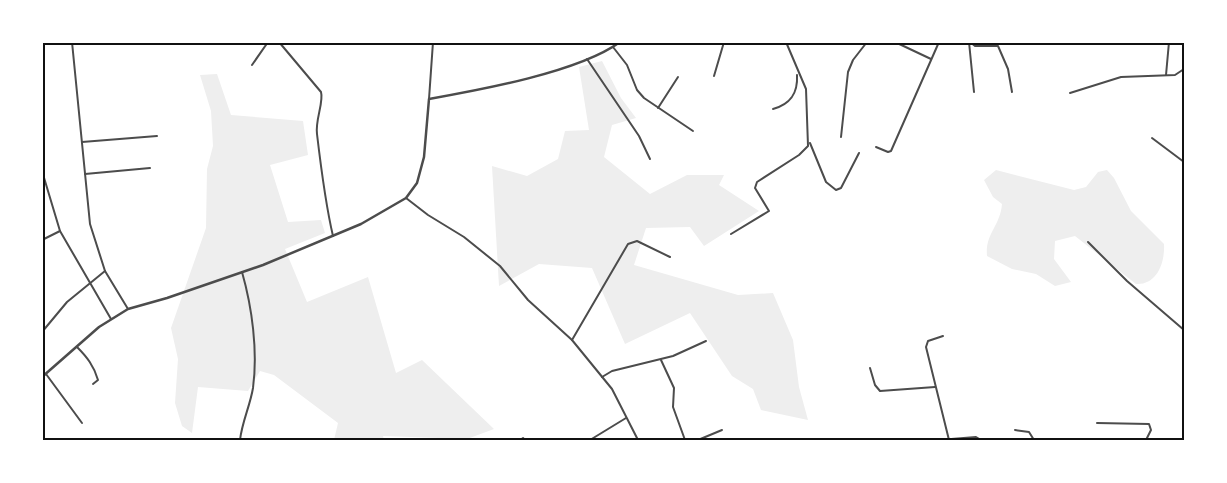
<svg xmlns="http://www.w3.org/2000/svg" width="1227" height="483" viewBox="0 0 1227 483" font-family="Manrope,sans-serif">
	<rect width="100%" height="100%" fill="#fff"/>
	<g fill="#eee">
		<polygon points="602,61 621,98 636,118 612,125 604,157 650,194 687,175 724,175 719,185 759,211 704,246 690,227 646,228 634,265 738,295 773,293 793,340 799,387 808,420 761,410 753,389 732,376 690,313 625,344 592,268 539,264 499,286 492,166 527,176 558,159 565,131 589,130 579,67"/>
		<polygon points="217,74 231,115 303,121 308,155 270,165 288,222 321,220 325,233 285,249 307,302 368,277 396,373 422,360 494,429 467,439 383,436 384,440 334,440 338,423 274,375 260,371 248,391 198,387 192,433 182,426 175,403 178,359 171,328 206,228 207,169 213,146 211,111 200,75"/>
		<path d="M996 170 1074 190 1086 187 1098 172 1107 170 1114 178 1131 211 1164 244C1165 263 1157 285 1136 284L1075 236 1055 241 1054 259 1071 282 1055 286 1036 274 1012 269 987 256C985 233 1000 227 1002 204L993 197 984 180Z"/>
	</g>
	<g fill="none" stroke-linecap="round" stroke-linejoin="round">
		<g stroke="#4c4c4c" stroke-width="2">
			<polyline points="72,42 90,224 105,271 128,309"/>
			<path d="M279 42 321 92C324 102 315 120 317 134 321 168 325 202 333 236"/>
			<polyline points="895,42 931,59"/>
			<polyline points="969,42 974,92"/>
			<polyline points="970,42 975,46 998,46 1008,69 1012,92"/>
			<polyline points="613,47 627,65 637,90 644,98 693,131"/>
			<polyline points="587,59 639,136 650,159"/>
			<polyline points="252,65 268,42"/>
			<polyline points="1166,75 1169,42"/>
			<polyline points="714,76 724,42"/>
			<polyline points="1070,93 1121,77 1175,75 1184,69"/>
			<polyline points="429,99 433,42"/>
			<polyline points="658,108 678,77"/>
			<path d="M773 109C791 104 798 93 797 75"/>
			<polyline points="841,137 848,72 853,60 867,42"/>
			<polyline points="1152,138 1184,162"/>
			<polyline points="82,142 157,136"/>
			<polyline points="810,143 826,182 836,190 841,188 859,153"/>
			<polyline points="876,147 888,152 891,151 939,42"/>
			<polyline points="42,171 60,231 111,319"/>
			<polyline points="85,174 150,168"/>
			<polyline points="406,198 428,215 464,237 500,266 528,300 572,340 612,389 638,440"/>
			<polyline points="731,234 769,211 755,188 757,182 799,155 808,146 806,89 786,42"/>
			<polyline points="42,240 60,231"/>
			<polyline points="1088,242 1127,281 1184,330"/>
			<polyline points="42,332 67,302 105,271"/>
			<polyline points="943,336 928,341 926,347 949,440"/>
			<polyline points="572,340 628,244 637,241 670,257"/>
			<path d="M77 347C87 357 94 366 98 380L93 384"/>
			<polyline points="661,360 674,388 673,407 685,440"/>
			<polyline points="870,368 875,385 880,391 935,387"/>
			<polyline points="46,374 82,423"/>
			<polyline points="602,377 612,371 673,356 706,341"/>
			<polyline points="1097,423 1149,424 1151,430 1146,440"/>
			<polyline points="1015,430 1029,432 1034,440"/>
			<path d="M240 440C242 422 250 406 253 388 258 351 252 307 242 272"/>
			<polyline points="520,440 523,438 525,440"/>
			<polyline points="590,440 626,418"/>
			<polyline points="698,440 722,430"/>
			<polyline points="939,440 976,437 981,440"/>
		</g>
		<path stroke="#4c4c4c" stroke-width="2.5" d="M42 377 99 327 128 309 167 298 263 265 361 224 406 198 417 183 424 157 429 99C480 90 579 72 620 42"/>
	</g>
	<rect width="1227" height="483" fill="none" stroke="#ffffff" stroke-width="88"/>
	<rect x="44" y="44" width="1139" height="395" fill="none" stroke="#111" stroke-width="2"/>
</svg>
